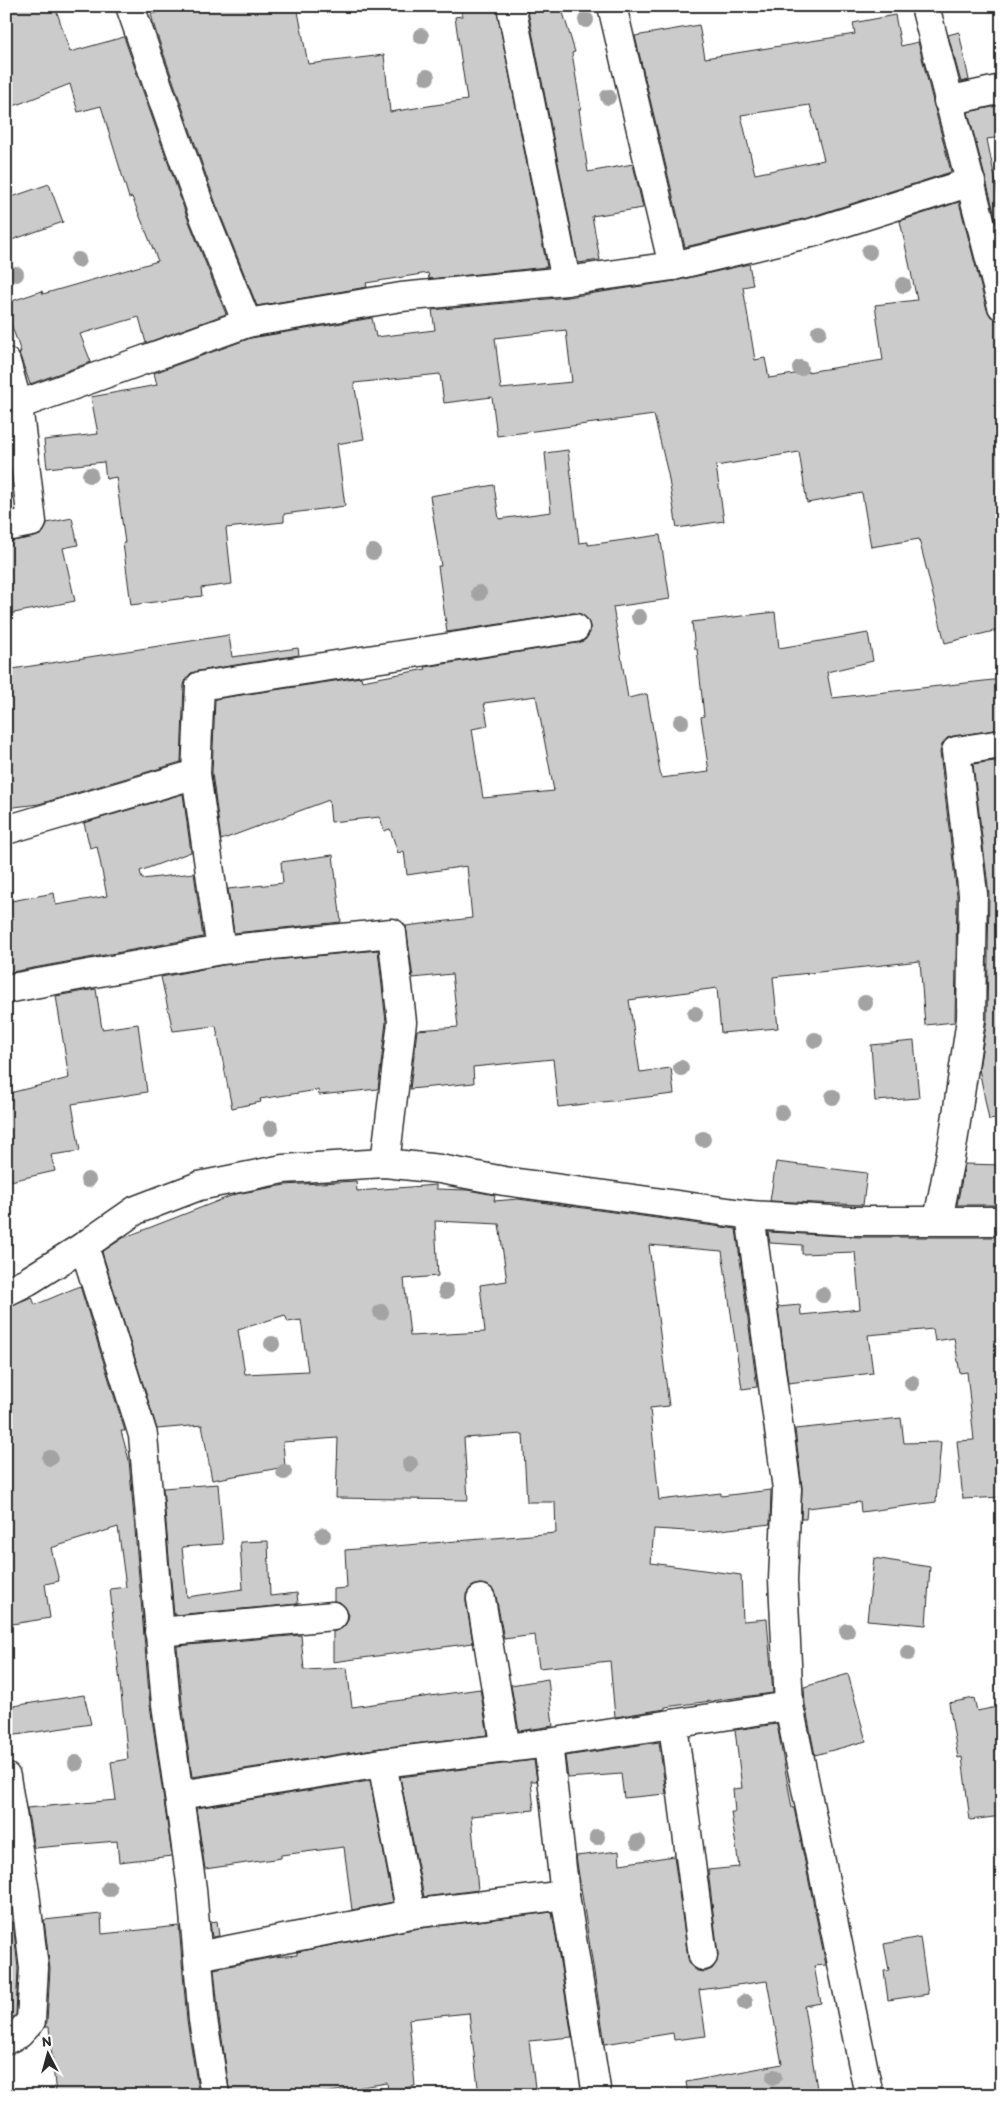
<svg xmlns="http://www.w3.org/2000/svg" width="1008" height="2101" viewBox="0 0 1008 2101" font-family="Itim,sans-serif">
	<rect width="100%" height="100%" fill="#fff"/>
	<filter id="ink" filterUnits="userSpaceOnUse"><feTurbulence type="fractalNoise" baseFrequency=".02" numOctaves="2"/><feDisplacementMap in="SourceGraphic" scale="10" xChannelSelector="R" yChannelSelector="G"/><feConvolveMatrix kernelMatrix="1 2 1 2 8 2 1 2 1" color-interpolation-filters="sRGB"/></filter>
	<g filter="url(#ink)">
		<g fill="#cbcbcb" stroke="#2b2b2b" fill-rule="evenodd">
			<polygon points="6,6 55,6 70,52 124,37 186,214 226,314 146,343 139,317 80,334 91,362 30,384 19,353 21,352 6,310 6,303 42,291 43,294 158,261 132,197 129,198 101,106 78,112 70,84 6,109"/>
			<polygon points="186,6 297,6 308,64 384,55 390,112 467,100 455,17 462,16 461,6 496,6 547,267 429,279 428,273 366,283 367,287 257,306 216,204 155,29 151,14"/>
			<polygon points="527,6 561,6 575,52 572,53 581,109 579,109 588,172 633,164 643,208 592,216 600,260 578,263"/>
			<path d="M895 15 901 46 918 42 951 172 807 218 685 247 635 36 699 25 705 58 855 34 853 23ZM810 105 824 160 755 174 741 115Z"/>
			<polygon points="959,32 969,80 961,82 948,35"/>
			<polygon points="1002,105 1002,137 987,139 1002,214 1002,242 968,112"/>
			<polygon points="49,184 63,222 6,242 6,199"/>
			<path d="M959 202 987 310 991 317 1002 321V629L945 643 919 539 871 547 862 493 807 503 799 452 716 466 724 521 677 528 668 474 654 415 497 436 492 397 444 403 440 374 354 383 364 439 337 444 345 506 284 514V522L226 528 232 584 201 588 202 596 131 605 123 543H125L116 477 106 479 104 462 47 468 44 440 98 434 91 397 157 385 154 373 251 338 372 318 376 337 435 330 432 310 568 297 675 281 749 264 753 285 743 287 755 360 765 358 769 378 883 360 875 305 917 300 900 221ZM566 330 572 382 501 389 495 338Z"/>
			<path d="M568 450 579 543 588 542V545L660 535 670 599 613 607 628 698 647 694 661 778 709 772 701 717 704 716 697 649H695L692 622 775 612 779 648 868 633 873 661 827 672 832 698 1002 679V729L953 736 947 738 942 745 940 752 957 895 955 1022 925 1025 920 961 773 977 778 1028 721 1033 717 988 629 1000 640 1072 671 1068 674 1094 558 1107 553 1059 473 1067 474 1083 410 1089 417 1030 458 1027 452 974 413 978 406 926 472 918 467 866 407 875 404 851 398 853 390 829 384 831 380 817 331 822 329 800 221 840 212 773 215 699 361 677 362 681 426 669 425 667 577 643 585 640 590 633V626L587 619 581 614 573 613 447 632 438 566H441L430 496 494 485 499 519 551 512 545 453ZM536 696 554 791 483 798 472 729 488 726 484 703Z"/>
			<polygon points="72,518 78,545 63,548 75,601 9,614 6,598 6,542 35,537 42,534 47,523"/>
			<polygon points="229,635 232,657 298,648 299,655 198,671 191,673 186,679 184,685 181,762 39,804 6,808 6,670"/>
			<polygon points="1002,760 1002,898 998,899 1002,940 1002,1118 989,1120 979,1069 987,1019 989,894 973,764"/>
			<polygon points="183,794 191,852 140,871 142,879 194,873 203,937 6,973 6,902 54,893 56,905 107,896 97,846 90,848 84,823"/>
			<polygon points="333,855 341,922 234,933 228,889 283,883 281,862"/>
			<polygon points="378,950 386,1022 378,1089 319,1095 318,1090 260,1099 261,1102 232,1108 216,1026 173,1031 161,977 223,965"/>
			<polygon points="96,989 102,1029 138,1024 147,1092 72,1104 80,1151 51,1155 55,1171 6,1182 6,1094 69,1078 56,996"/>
			<polygon points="914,1041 919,1098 875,1101 871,1045"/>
			<polygon points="776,1162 867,1173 863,1205 770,1201"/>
			<polygon points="965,1164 1002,1165 1002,1205 957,1205"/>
			<path d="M356 1181 357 1191 436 1185V1189L468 1190 495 1195 494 1201 518 1199 736 1229 757 1387 742 1389 722 1251 649 1245 669 1406 650 1408 659 1500 721 1493V1496L771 1490 770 1524 704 1532 654 1529 651 1563 741 1575 743 1621 767 1619 773 1693 665 1707V1709L615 1717 610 1661 539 1668 535 1635 504 1639 496 1596 493 1589 487 1585 479 1584 471 1587 466 1594V1602L473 1643 333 1662V1632L342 1628 347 1622 349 1615 345 1607 340 1602 334 1601V1589L347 1588 345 1550 556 1533 555 1502H527L523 1434 464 1438 468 1500 336 1498 338 1438 283 1442 285 1467 212 1480 202 1425 157 1429 102 1252 123 1238 236 1194 285 1185ZM435 1221 499 1224 507 1281 480 1285 485 1332 410 1336 404 1279 438 1276ZM285 1315 288 1322 301 1320 308 1371 245 1374 238 1330Z"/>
			<polygon points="768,1232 859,1237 1002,1237 1002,1497 963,1499 957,1441 974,1440 967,1372 960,1373 954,1338 935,1341 933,1329 868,1335 873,1373 788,1383 778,1307 800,1305 801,1315 860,1309 855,1252 802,1254 802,1245 770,1243"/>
			<polygon points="80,1286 125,1431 121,1431 129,1460 150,1705 172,1856 119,1862 117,1841 34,1848 27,1808 116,1800 111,1762 128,1759 110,1589 126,1587 118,1527 51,1548 59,1581 45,1584 50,1618 12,1624 6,1579 6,1307 32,1297 35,1305"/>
			<polygon points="901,1418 904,1443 941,1442 936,1502 861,1512 860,1502 807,1508 806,1519 801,1519 802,1487 795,1429"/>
			<polygon points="218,1484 223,1544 182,1547 187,1597 243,1589 240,1542 268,1541 270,1596 297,1593 298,1604 174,1615 163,1488"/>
			<polygon points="874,1558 930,1567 926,1625 867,1620"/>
			<polygon points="301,1635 304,1670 347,1668 352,1707 480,1689 488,1735 380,1748 192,1777 182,1702 177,1646"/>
			<polygon points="848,1674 866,1741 815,1755 805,1704 804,1687"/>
			<polygon points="548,1679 553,1726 519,1731 511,1685"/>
			<polygon points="84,1695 91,1724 9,1736 6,1707"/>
			<polygon points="974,1698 977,1711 1002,1706 1002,1816 970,1820 962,1757 958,1758 949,1703"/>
			<polygon points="777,1724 792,1808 794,1808 826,1965 814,1966 821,2003 804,2006 818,2095 788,2095 787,2089 756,2095 688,2095 686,2082 782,2064 767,1981 699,1990 706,2036 674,2040 673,2033 605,2044 576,1856 619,1851 620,1864 674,1856 688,1958 691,1966 697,1971 705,1972 712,1969 717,1962 718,1954 708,1870 739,1867 731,1812 735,1812 733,1789 742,1788 735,1730"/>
			<polygon points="659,1742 666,1794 624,1798 621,1774 568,1778 565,1756"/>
			<polygon points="534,1760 537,1781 531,1781 534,1810 471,1816 478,1890 424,1897 400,1777"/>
			<polygon points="370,1781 393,1902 352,1910 344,1847 281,1855 281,1858 205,1869 196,1808"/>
			<polygon points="552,1912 572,2037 529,2041 536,2095 479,2095 469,2013 409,2019 415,2086 388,2091 387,2083 312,2095 230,2095 219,2018 214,1969 274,1957 297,1955 297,1952 413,1929"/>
			<polygon points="101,1914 102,1934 179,1926 187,2021 199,2095 56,2095 49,2027 44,2027 47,2022 50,1969 44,1920"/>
			<polygon points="217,1921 219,1936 212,1937 210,1922"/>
			<polygon points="13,1923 18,1968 16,2015 6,2023 6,1924"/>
			<polygon points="920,1937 928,1994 888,2000 884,1971 889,1970 884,1944"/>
		</g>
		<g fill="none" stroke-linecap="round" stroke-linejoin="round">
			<defs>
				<g id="minor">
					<polyline points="130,6 201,209 247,323"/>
					<polyline points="511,6 566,281"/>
					<polyline points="612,6 673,266"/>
					<polyline points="925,6 1002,306"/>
					<polyline points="948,101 1002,89"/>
					<polyline points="6,362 18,405"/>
					<polyline points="6,527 32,522 18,405 247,323 401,297 566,281 673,266 811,233 971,182"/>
					<polyline points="6,830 196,774"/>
					<polyline points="221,950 196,774 200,686 575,628"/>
					<polyline points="6,989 221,950 392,933 402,1022 385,1163"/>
					<polyline points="750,1215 787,1489 783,1580 789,1706"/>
					<polyline points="938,1220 953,1142 971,1019 973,894 956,751 1002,744"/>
					<polyline points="84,1246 143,1435 166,1704 192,1889 203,2020 215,2095"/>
					<polyline points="6,1292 28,1281 84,1246 136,1210 199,1186 283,1169 385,1163 440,1169 504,1181 750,1215 848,1221 1002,1221"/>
					<polyline points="481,1599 506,1749"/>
					<polyline points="159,1632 333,1616"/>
					<polyline points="673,1725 703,1956"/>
					<polyline points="382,1763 411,1914"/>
					<polyline points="6,1777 25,1892 34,1968 31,2021 19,2034 6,2040"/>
					<polyline points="180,1795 382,1763 548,1743 789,1706 869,2095"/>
					<polyline points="565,1895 597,2095"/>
					<polyline points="198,1956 411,1914 565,1895 548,1743"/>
				</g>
			</defs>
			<use href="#minor" stroke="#2b2b2b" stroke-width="31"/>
			<use href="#minor" stroke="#fff" stroke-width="28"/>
		</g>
		<g fill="#a3a3a3">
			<circle cx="586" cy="20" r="8"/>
			<circle cx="421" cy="36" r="8"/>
			<circle cx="427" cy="77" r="8"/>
			<circle cx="608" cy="97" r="8"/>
			<circle cx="869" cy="252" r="8"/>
			<circle cx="78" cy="260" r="8"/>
			<circle cx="16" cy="274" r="8"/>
			<circle cx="903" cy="285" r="8"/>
			<circle cx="819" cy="332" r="8"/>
			<circle cx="800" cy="368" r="8"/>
			<circle cx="90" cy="475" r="8"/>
			<circle cx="373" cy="552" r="8"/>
			<circle cx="479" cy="593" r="8"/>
			<circle cx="639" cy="617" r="8"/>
			<circle cx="681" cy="722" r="8"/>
			<circle cx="865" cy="1003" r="8"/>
			<circle cx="695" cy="1014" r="8"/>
			<circle cx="815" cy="1040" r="8"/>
			<circle cx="681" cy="1068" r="8"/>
			<circle cx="833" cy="1097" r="8"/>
			<circle cx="782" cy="1113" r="8"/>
			<circle cx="271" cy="1128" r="8"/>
			<circle cx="703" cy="1139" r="8"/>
			<circle cx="88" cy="1180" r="8"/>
			<circle cx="446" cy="1291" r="8"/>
			<circle cx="823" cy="1295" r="8"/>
			<circle cx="381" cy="1312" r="8"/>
			<circle cx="272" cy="1344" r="8"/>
			<circle cx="912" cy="1383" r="8"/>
			<circle cx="50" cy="1458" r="8"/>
			<circle cx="410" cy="1464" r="8"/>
			<circle cx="284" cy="1472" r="8"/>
			<circle cx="323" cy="1535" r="8"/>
			<circle cx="847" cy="1631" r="8"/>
			<circle cx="908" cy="1653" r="8"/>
			<circle cx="76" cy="1763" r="8"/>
			<circle cx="597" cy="1837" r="8"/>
			<circle cx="638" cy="1842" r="8"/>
			<circle cx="109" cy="1889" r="8"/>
			<circle cx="745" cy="2002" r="8"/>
			<circle cx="774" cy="2077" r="8"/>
		</g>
	</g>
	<rect width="1008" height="2101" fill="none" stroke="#fff" stroke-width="25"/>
	<rect x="12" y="12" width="983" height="2076" fill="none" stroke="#2b2b2b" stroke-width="2" filter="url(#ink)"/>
	<g transform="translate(48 2054) rotate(354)" stroke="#ffffff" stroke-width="4" paint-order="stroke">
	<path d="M0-4L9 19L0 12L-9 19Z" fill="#2b2b2b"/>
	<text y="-8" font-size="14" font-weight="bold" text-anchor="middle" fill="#2b2b2b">N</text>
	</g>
</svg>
